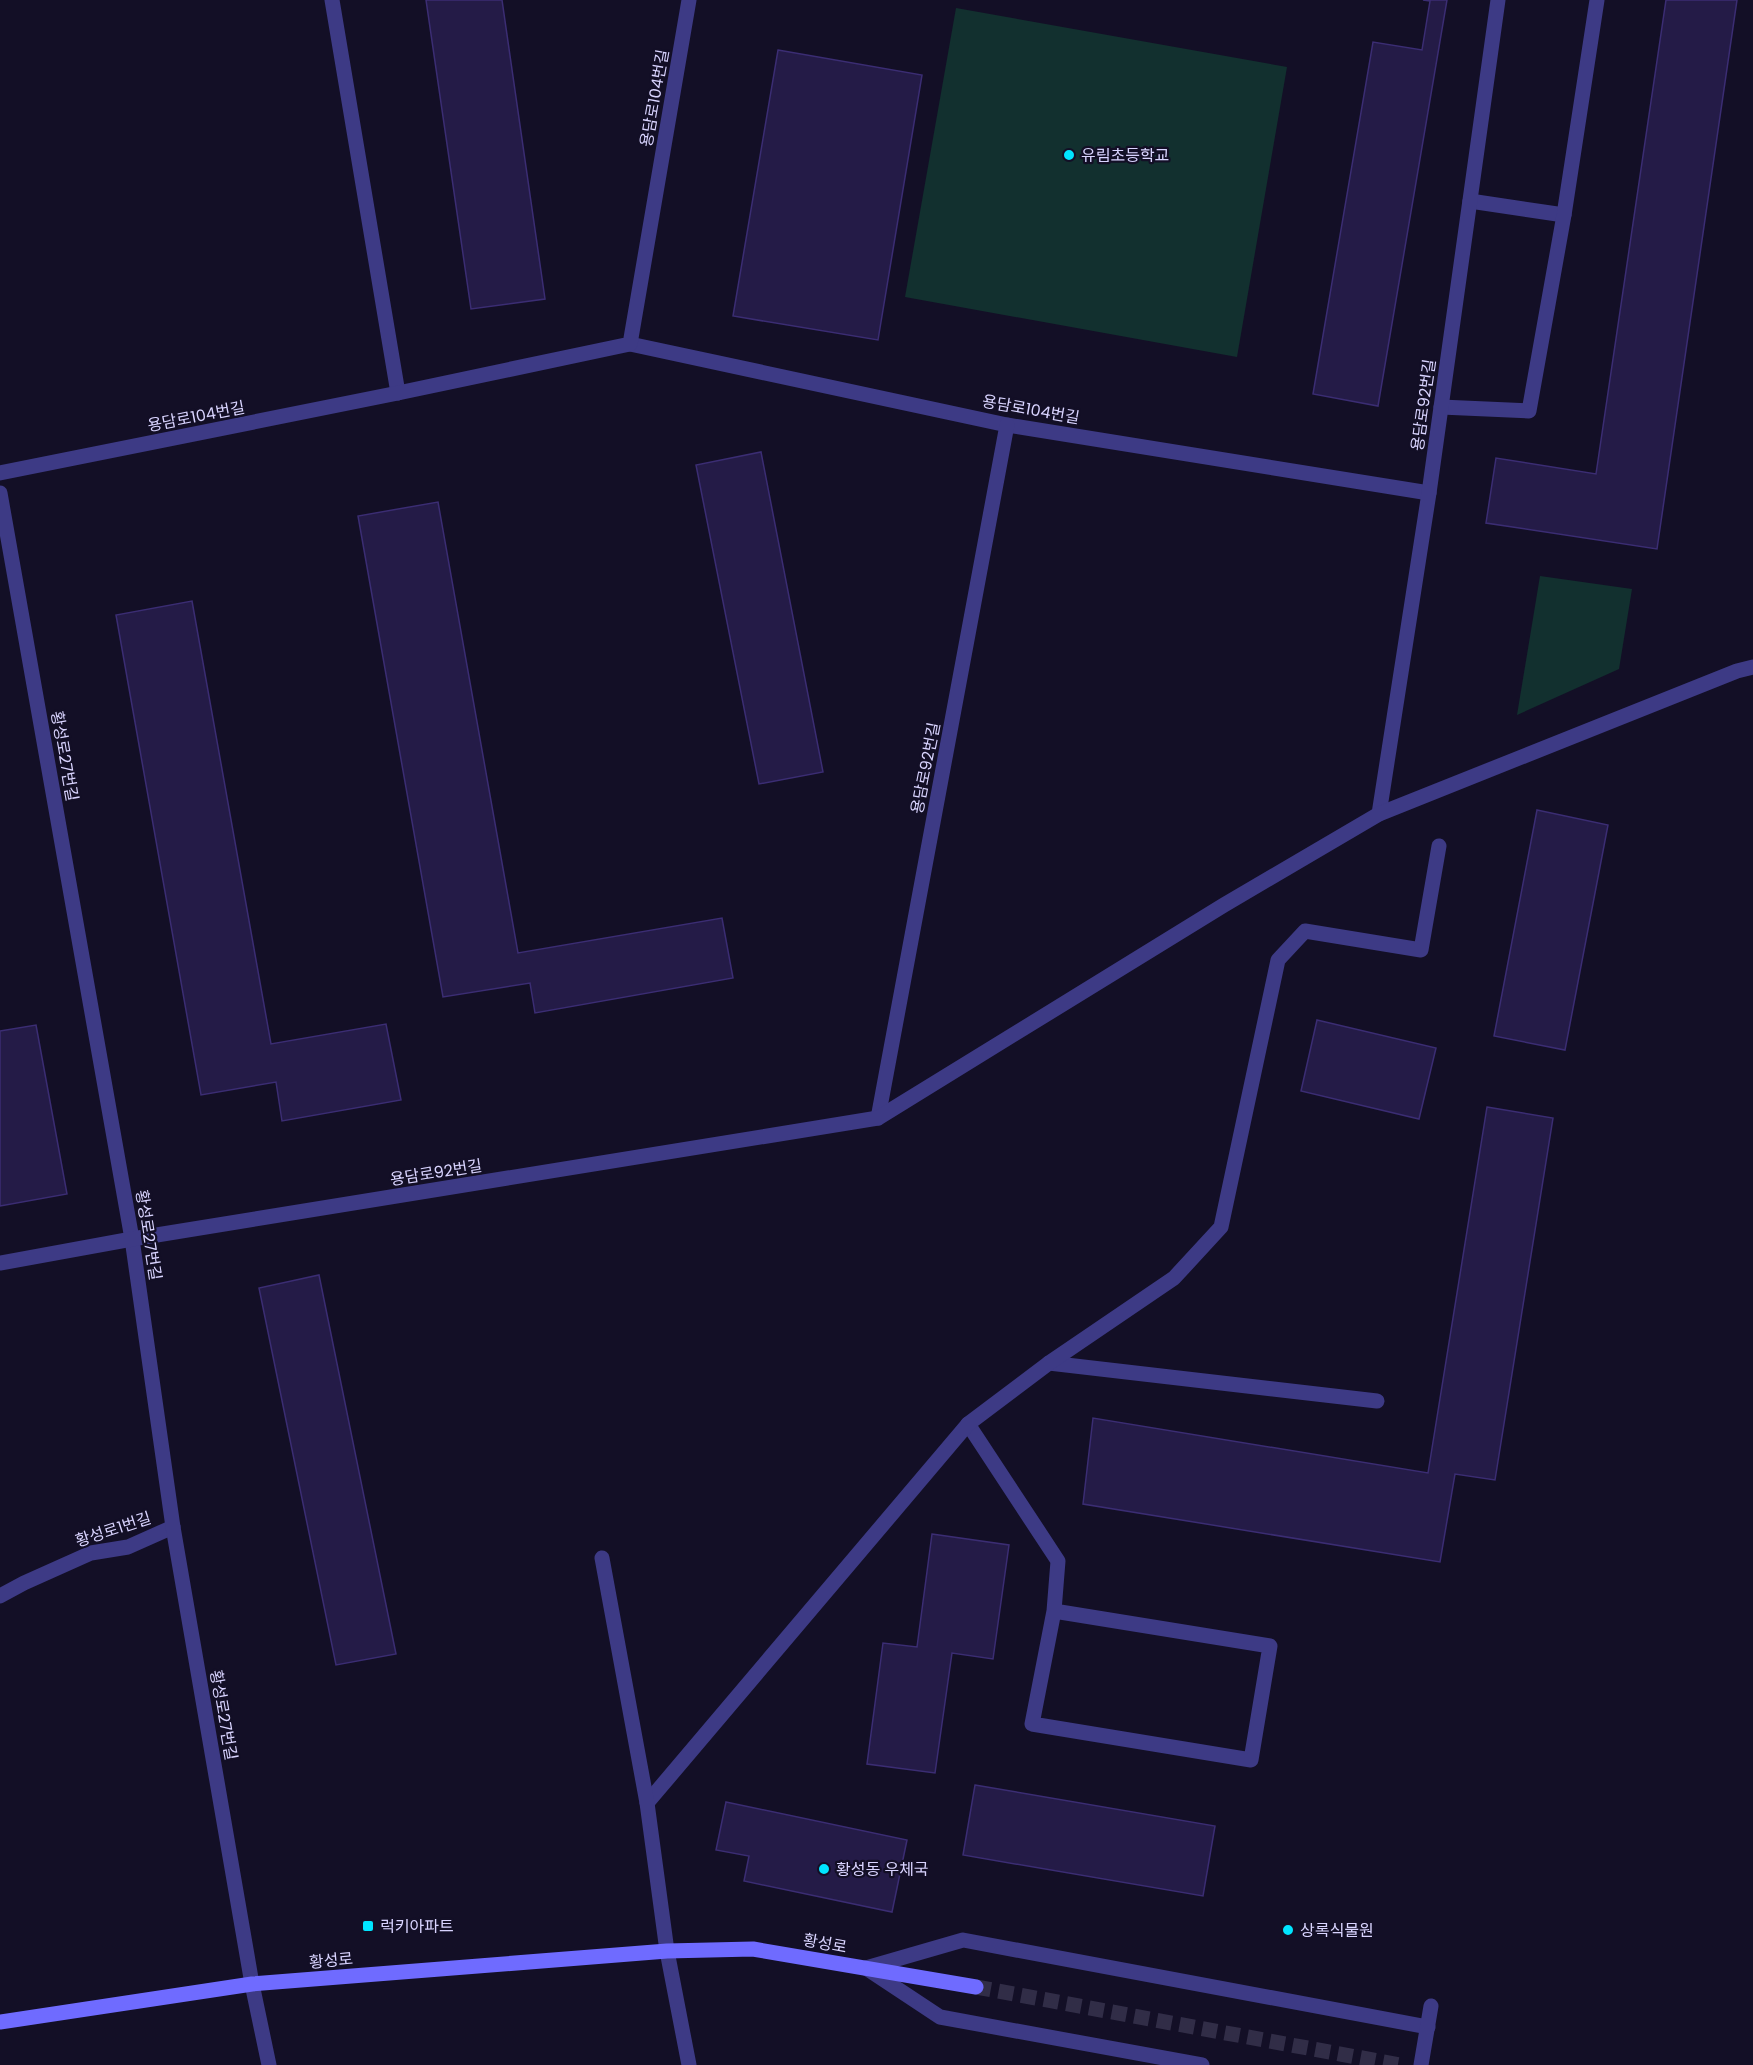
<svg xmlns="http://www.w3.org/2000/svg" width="1753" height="2065" viewBox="0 0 1753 2065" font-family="Poppins,'Noto Sans KR',sans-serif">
	<rect width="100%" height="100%" fill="#130f26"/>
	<g fill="#12302f">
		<polygon points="956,8 1287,67 1237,357 905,297"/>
		<polygon points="1540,576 1632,589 1619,669 1517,715"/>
	</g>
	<g fill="#241b47" stroke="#3b2d73" stroke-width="1.5">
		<polygon points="426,0 502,0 545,299 471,309"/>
		<polygon points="1423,0 1447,0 1378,406 1313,394 1373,42 1422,50 1430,1"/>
		<polygon points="1666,0 1737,0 1657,549 1486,523 1496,458 1596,474"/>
		<polygon points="778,50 922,75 878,340 733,316"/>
		<polygon points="761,452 823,772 759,784 696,465"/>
		<polygon points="438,502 518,953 722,918 733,978 535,1013 530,983 443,997 358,516"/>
		<polygon points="192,601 271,1044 386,1024 401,1100 282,1121 276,1082 201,1095 116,615"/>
		<polygon points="1537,810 1608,825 1565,1050 1494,1036"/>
		<polygon points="1317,1020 1436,1048 1419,1119 1301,1091"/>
		<polygon points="36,1025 67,1194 0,1206 0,1031"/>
		<polygon points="1487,1107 1553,1118 1495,1480 1455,1474 1440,1562 1083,1504 1093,1418 1428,1473"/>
		<polygon points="319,1275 396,1654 336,1665 259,1288"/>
		<polygon points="932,1534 1009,1545 993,1659 952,1653 935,1773 867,1764 883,1643 917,1647"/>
		<polygon points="975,1785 1215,1826 1203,1896 963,1855"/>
		<polygon points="726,1802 907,1840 892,1912 744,1881 749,1856 716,1850"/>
	</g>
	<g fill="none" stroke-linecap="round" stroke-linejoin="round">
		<polyline stroke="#312d47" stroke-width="15" stroke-dasharray="15 8" stroke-linecap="butt" points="976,1987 1400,2065"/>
		<g stroke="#3d3a85" stroke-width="15">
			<polyline points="1470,201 1564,215"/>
			<polyline points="1441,407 1529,411 1564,215 1597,0"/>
			<polyline points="1049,1363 1377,1401"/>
			<polyline points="968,1424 1058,1561 1054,1611 1032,1724 1251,1760 1270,1646 1054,1611"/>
			<polyline points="0,1596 24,1583 91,1553 128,1547 173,1527"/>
			<polyline points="647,1803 968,1424 1049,1363 1174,1278 1221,1227 1278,960 1305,931 1421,950 1439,846"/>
		</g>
		<g stroke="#3d3a85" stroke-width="15">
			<polyline points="332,0 398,393"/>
			<polyline points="630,344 1007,425 1429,493"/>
			<polyline points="0,473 398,393 630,344 689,0"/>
			<polyline points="0,493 132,1239 173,1527 252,1984 269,2065"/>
			<polyline points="1379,814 1429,493 1498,0"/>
			<polyline points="878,1118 1007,425"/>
			<polyline points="0,1263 132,1239 878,1118 1224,905 1379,814 1737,671 1753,667"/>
			<polyline points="602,1558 647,1803 667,1951 689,2065"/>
			<polyline points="866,1968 963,1940 1428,2027"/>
			<polyline points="866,1968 940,2017 1202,2065"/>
			<polyline points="1421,2065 1431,2006"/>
		</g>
		<polyline stroke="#6f6bff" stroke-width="15" points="0,2022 252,1984 667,1951 753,1949 976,1987"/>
	</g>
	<g fill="#00e5ff" stroke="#130f26" stroke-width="2">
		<circle cx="1069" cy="155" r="6"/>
		<circle cx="824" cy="1869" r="6"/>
		<rect x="362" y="1920" width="12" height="12" rx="3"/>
		<circle cx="1288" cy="1930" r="6"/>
	</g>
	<g text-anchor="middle" stroke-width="4.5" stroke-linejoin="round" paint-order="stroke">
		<g font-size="16" fill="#d9d4ff" stroke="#130f26">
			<text transform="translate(654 98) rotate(-80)" y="6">용담로104번길</text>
			<text transform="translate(1423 405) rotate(-82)" y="6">용담로92번길</text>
			<text transform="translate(1031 409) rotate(10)" y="6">용담로104번길</text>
			<text transform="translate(196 416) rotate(-11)" y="6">용담로104번길</text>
			<text transform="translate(65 756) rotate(80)" y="6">황성로27번길</text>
			<text transform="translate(925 768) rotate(-79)" y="6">용담로92번길</text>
			<text transform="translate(436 1172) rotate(-9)" y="6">용담로92번길</text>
			<text transform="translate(149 1235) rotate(81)" y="6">황성로27번길</text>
			<text transform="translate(113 1529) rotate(-18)" y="6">황성로1번길</text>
			<text transform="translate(224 1715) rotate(80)" y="6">황성로27번길</text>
			<text transform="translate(825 1943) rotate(10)" y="6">황성로</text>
			<text transform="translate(331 1960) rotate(-5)" y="6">황성로</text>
		</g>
		<g font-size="16" fill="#d9d4ff" stroke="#130f26" text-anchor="start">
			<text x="1081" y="161">유림초등학교</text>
			<text x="836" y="1875">황성동 우체국</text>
			<text x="380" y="1932">럭키아파트</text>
			<text x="1300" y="1936">상록식물원</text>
		</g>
	</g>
</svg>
